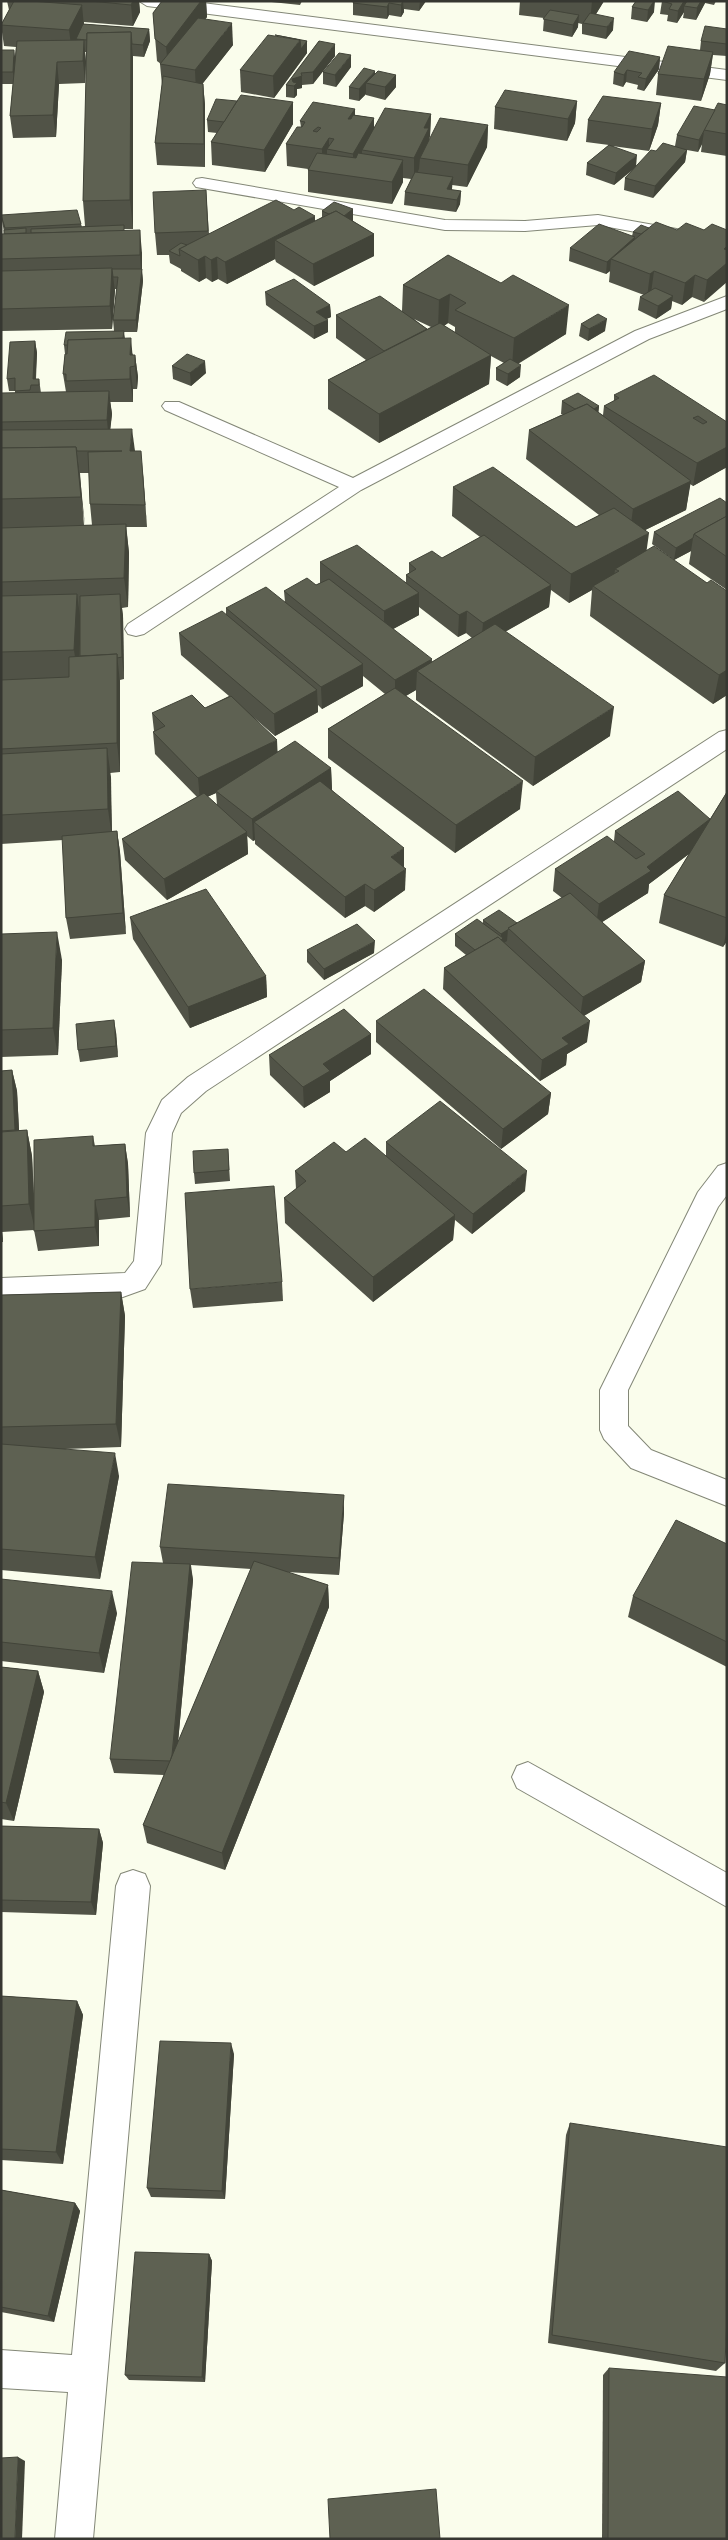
<svg xmlns="http://www.w3.org/2000/svg" width="728" height="2540" viewBox="0 0 728 2540" font-family="Arial,sans-serif">
	<rect width="100%" height="100%" fill="#fafdec"/>
	<g fill="none" stroke-linecap="round" stroke-linejoin="round">
		<defs>
			<g id="minor">
				<polygon points="139,1 187,1 727,70 727,80 147,6"/>
				<polygon points="202,178 445,220 525,221 598,215 727,238 727,249 598,225 525,231 445,230 196,187 193,183 196,179"/>
				<polygon points="727,296 727,309 649,339 361,490 144,634 136,636 128,634 125,629 128,624 339,487 165,410 162,406 165,402 179,402 353,478 635,331"/>
				<polygon points="727,730 727,749 206,1091 181,1113 172,1133 161,1264 145,1289 120,1298 1,1302 1,1278 125,1273 134,1261 146,1133 162,1100 188,1077 719,732"/>
				<polygon points="727,1163 727,1195 718,1207 628,1390 628,1426 651,1450 727,1480 727,1506 631,1468 604,1439 600,1430 600,1390 698,1192 718,1166"/>
				<polygon points="528,1762 727,1873 727,1907 517,1788 512,1777 517,1766"/>
				<polygon points="133,1870 145,1874 150,1886 93,2539 55,2539 68,2392 1,2388 1,2350 72,2355 116,1886 121,1874"/>
			</g>
		</defs>
		<use href="#minor" stroke="#838777" stroke-width="2"/>
		<use href="#minor" fill="#fff" fill-rule="evenodd"/>
	</g>
	<g fill="#515347" fill-rule="evenodd">
		<path d="M7 1H139L140 12 133 26 84 22V24L149 29 150 41 144 57 133 56V229H124V231L142 253V271L143 281 137 332H124L125 338 133 355H135L138 377 137 389H133V402H110L112 414 110 429 135 451 143 474 147 527H126L129 553 128 607 122 608 123 616 124 679 120 680V772L110 773 112 831H117L120 852 126 934 70 939 66 918 63 840 1 844V393H15V391H9L7 379 35 341 37 353 36 379H39L41 393 66 392 63 374 65 354 64 345 114 331 113 320 117 289H115L112 329 1 331V234H4V232L1 215 81 224 82 227 85 226 83 201 87 52H85L86 62 85 83 59 84 56 137 13 138 10 116 13 84H1V50L15 58 16 47 4 46 1 25 9 10ZM80 473H89L90 504 92 525H84Z"/>
		<polygon points="162,1 206,1 207,17 205,19 233,45 203,83 205,105 205,167 157,165 155,143 162,85 160,64 161,64 157,61 153,13"/>
		<polygon points="262,1 302,1 300,5"/>
		<polygon points="354,1 426,1 419,11 404,9 404,12 401,17 389,15 387,19 353,15 353,3"/>
		<polygon points="520,1 604,1 596,14 613,30 606,39 582,34 582,24 578,23 578,27 572,37 543,31 544,18 519,15"/>
		<polygon points="636,1 654,12 647,22 631,19 632,7"/>
		<polygon points="662,1 716,1 714,5 705,3 696,20 683,18 684,12 677,23 667,21 668,15 660,14"/>
		<polygon points="727,29 727,56 713,55 710,74 701,101 656,95 658,74 700,50 701,41"/>
		<polygon points="307,41 307,53 274,98 241,92 240,70"/>
		<polygon points="319,41 335,56 313,84 302,85 302,88 297,89 297,95 294,98 286,97 286,85"/>
		<polygon points="660,57 659,69 644,91 637,89 638,85 626,82 623,87 613,84 614,72"/>
		<polygon points="351,67 336,87 323,84 323,72"/>
		<polygon points="375,74 396,75 396,87 385,100 366,95 366,94 359,101 349,99 349,87"/>
		<polygon points="237,101 293,102 293,124 265,172 212,165 211,142 217,133 208,132 207,120"/>
		<polygon points="577,101 575,123 567,141 494,129 495,107"/>
		<polygon points="661,103 658,125 649,151 612,146 636,166 656,151 675,146 677,135 715,110 727,105 727,156 701,152 702,144 698,152 687,150 685,162 653,198 624,190 625,178 633,169 614,185 586,175 587,163 609,145 586,142 588,120"/>
		<polygon points="355,109 355,115 374,118 374,127 431,114 430,136 429,140 488,125 487,147 467,187 452,185 452,190 461,191 460,204 456,212 404,205 405,192 411,179 403,178 403,182 392,204 308,192 308,169 287,166 286,144 301,127 300,121"/>
		<polygon points="206,190 209,234 294,210 315,221 322,217 322,211 353,209 353,221 374,234 374,256 314,286 276,262 275,259 227,284 218,279 212,282 206,278 199,282 181,271 181,269 170,263 169,255 157,255 155,233"/>
		<polygon points="649,228 677,230 727,230 704,302 692,297 682,305 672,301 671,309 656,319 638,310 640,297 644,295 609,282 610,271 606,274 569,261 570,248 632,236 633,232"/>
		<path d="M448 255 566 334 518 364 520 377 507 386 496 380V368L504 363 491 356 489 384 379 443 328 409V380L366 360 336 338V315L402 311 403 285ZM414 319 431 327 427 329ZM448 323 455 327V332L444 326Z"/>
		<polygon points="265,292 330,305 331,317 326,319 328,332 314,339 266,305"/>
		<polygon points="581,324 605,331 588,341 579,336"/>
		<polygon points="172,366 206,373 191,386 173,379"/>
		<path d="M614 395 727 422V467L693 486 690 484 686 510 645 530 646 551 707 583 727 591V695L713 704 590 616 592 590 569 603 551 590 549 607 505 632 610 736 533 786 416 700V690L406 696 520 809 455 853 328 758V729L385 694 363 676V686L322 709 318 705V712L275 736 252 716 278 752 331 768 332 790 404 868 405 890 374 912 365 906 345 918 255 844V840L253 841 247 836 248 854 167 900 125 860 122 839 197 797 155 754 153 732 154 731 152 713 205 708 229 696 181 655 179 633 226 615V608L285 602 284 591 316 585 320 583V562L406 582V575L409 573V563L442 558 480 537 452 516 453 487 576 527 599 515 526 459 529 430 563 414H561L562 401 599 406 598 412 603 415 604 406 614 401ZM419 607 458 637 466 633 472 638 432 662 393 629 419 615ZM216 793 217 805 207 797Z"/>
		<polygon points="727,503 727,590 689,564 691,551 674,560 652,544 654,532"/>
		<polygon points="727,792 727,941 723,947 659,923 664,895 689,854 649,884 648,893 602,922 645,961 641,982 584,1016 587,1042 567,1054 566,1065 540,1081 443,989 444,968 466,955 455,946 455,934 483,923 483,920 517,923 562,898 553,891 555,869 614,841 615,831 710,819"/>
		<polygon points="130,917 266,976 267,997 190,1028 133,939"/>
		<polygon points="1,934 62,960 58,1055 1,1057"/>
		<polygon points="307,950 374,953 324,980 307,962"/>
		<polygon points="376,1021 551,1093 548,1114 501,1149 376,1042"/>
		<polygon points="116,1032 118,1057 80,1062 78,1050"/>
		<polygon points="371,1034 371,1054 330,1081 330,1092 304,1108 270,1075 269,1055"/>
		<polygon points="12,1070 17,1091 19,1130 27,1130 32,1156 34,1194 93,1136 95,1146 125,1144 128,1164 130,1217 99,1220 99,1246 38,1251 34,1230 2,1232 3,1242 1,1242 1,1071"/>
		<polygon points="386,1142 525,1191 472,1234 455,1220 453,1240 373,1302 285,1223 284,1198 296,1189 295,1171 346,1152 386,1156"/>
		<polygon points="228,1149 230,1181 195,1184 194,1173"/>
		<polygon points="282,1282 283,1301 193,1308 190,1289"/>
		<polygon points="121,1292 125,1316 121,1447 65,1449 119,1476 100,1579 1,1570 1,1295"/>
		<path d="M344 1513 339 1575 286 1572 328 1585 329 1607 225 1870 147 1843 143 1825 164 1775 114 1773 110 1759 163 1563 160 1547ZM191 1565 251 1569 178 1742 193 1580Z"/>
		<polygon points="727,1544 727,1667 628,1617 633,1596"/>
		<polygon points="1,1579 117,1613 104,1673 1,1661"/>
		<polygon points="1,1667 38,1671 44,1692 14,1821 1,1819"/>
		<polygon points="1,1826 99,1829 103,1843 96,1915 1,1912"/>
		<polygon points="1,1996 77,2001 83,2015 63,2164 1,2160"/>
		<polygon points="234,2054 225,2199 151,2197 147,2188"/>
		<polygon points="570,2123 725,2363 716,2371 548,2343 566,2135"/>
		<polygon points="1,2190 75,2203 80,2211 54,2322 1,2312"/>
		<polygon points="209,2254 212,2261 205,2382 129,2380 125,2375"/>
		<polygon points="609,2368 727,2539 602,2539 603,2375"/>
	</g>
	<g fill="#424439">
		<polygon points="133,1 139,1 140,12 133,26 131,5"/>
		<polygon points="201,1 206,1 207,17 170,66 168,66 166,47"/>
		<polygon points="403,1 404,12 401,17 401,5"/>
		<polygon points="420,1 426,1 419,11"/>
		<polygon points="592,1 604,1 590,24"/>
		<polygon points="653,1 655,1 654,12 647,22 648,10"/>
		<polygon points="684,1 690,1 684,6 684,12 677,23 678,11"/>
		<polygon points="701,1 705,1 705,3 696,20 697,8"/>
		<polygon points="389,3 389,15 387,19 387,7"/>
		<polygon points="82,5 84,27 72,52 69,30"/>
		<polygon points="579,15 578,27 572,37 573,25"/>
		<polygon points="614,18 613,30 606,39 607,27"/>
		<polygon points="232,23 233,45 196,92 195,70"/>
		<polygon points="149,29 150,41 144,57 143,45"/>
		<polygon points="131,32 133,60 133,229 130,200"/>
		<polygon points="84,40 86,62 85,83 83,61"/>
		<polygon points="300,40 307,41 307,53 274,98 273,76"/>
		<polygon points="335,44 335,56 313,84 313,72"/>
		<polygon points="14,50 16,62 15,84 13,72"/>
		<polygon points="713,52 710,74 701,101 704,79"/>
		<polygon points="351,55 351,67 336,87 335,75"/>
		<polygon points="660,57 659,69 644,91 646,79"/>
		<polygon points="57,62 59,84 56,137 53,115"/>
		<polygon points="627,70 626,82 623,87 624,75"/>
		<polygon points="375,71 375,83 366,83 366,94 359,101 359,89"/>
		<polygon points="396,75 396,87 385,100 385,87"/>
		<polygon points="302,76 302,88 297,89 297,95 294,98 294,86 292,79"/>
		<polygon points="203,84 205,105 205,167 204,144"/>
		<polygon points="577,101 575,123 567,141 568,119"/>
		<polygon points="293,102 293,124 265,172 264,150"/>
		<polygon points="661,103 658,125 649,151 652,129"/>
		<polygon points="355,109 355,131 348,119"/>
		<polygon points="431,114 430,136 429,139 428,150 420,158 419,169 414,180 414,158 424,128"/>
		<polygon points="374,118 374,140 362,150 362,160 353,176 353,154"/>
		<polygon points="488,125 487,147 467,187 468,165"/>
		<polygon points="704,132 702,144 698,152 699,140"/>
		<polygon points="329,138 329,150 327,149 327,163 322,171 322,149"/>
		<polygon points="687,150 685,162 653,198 655,186"/>
		<polygon points="637,155 636,167 614,185 616,173"/>
		<polygon points="403,160 403,182 392,204 392,182"/>
		<polygon points="453,177 452,189 448,199 447,189"/>
		<polygon points="461,191 460,204 456,212 457,200"/>
		<polygon points="353,209 353,222 341,219"/>
		<polygon points="315,216 315,238 275,240 275,259 227,284 225,262"/>
		<polygon points="140,230 142,253 142,271 143,281 137,332 136,320 141,272 140,255"/>
		<polygon points="374,234 374,256 314,286 313,264"/>
		<polygon points="635,237 634,250 611,259 610,271 606,274 607,262"/>
		<polygon points="727,241 727,282 704,302 707,280 724,249"/>
		<polygon points="205,256 206,278 199,282 198,260"/>
		<polygon points="217,257 218,279 212,282 211,260"/>
		<polygon points="112,268 115,291 112,329 110,306"/>
		<polygon points="654,271 651,293 647,297 650,274"/>
		<polygon points="695,275 692,297 682,305 685,283"/>
		<polygon points="450,294 448,323 438,330 439,300"/>
		<polygon points="673,296 671,309 656,319 658,306"/>
		<polygon points="330,305 331,317 316,324 316,312"/>
		<polygon points="569,305 566,334 512,367 514,338"/>
		<polygon points="607,319 605,331 588,341 589,329"/>
		<polygon points="328,320 328,332 314,339 314,326"/>
		<polygon points="131,338 133,360 130,355"/>
		<polygon points="35,341 37,353 35,385 33,379"/>
		<polygon points="135,355 138,377 137,389 135,366"/>
		<polygon points="491,355 489,384 379,443 379,414"/>
		<polygon points="205,361 206,373 191,386 190,373"/>
		<polygon points="521,365 520,377 507,386 508,374"/>
		<polygon points="130,367 133,389 133,402 130,379"/>
		<polygon points="109,391 112,414 109,442 107,420"/>
		<polygon points="599,406 598,419 583,414"/>
		<polygon points="132,429 135,451 130,451"/>
		<polygon points="76,447 80,477 85,526 81,497"/>
		<polygon points="727,447 727,467 693,486 697,463"/>
		<polygon points="141,451 143,474 147,527 145,505"/>
		<polygon points="691,481 686,510 629,538 633,509"/>
		<polygon points="126,524 129,553 128,607 124,578"/>
		<polygon points="649,533 645,562 619,571 615,569 614,579 593,586 592,590 569,603 571,574"/>
		<polygon points="693,538 691,551 674,560 676,548"/>
		<polygon points="551,585 549,607 481,645 483,623"/>
		<polygon points="419,593 419,615 384,634 384,611"/>
		<polygon points="77,594 81,623 78,679 74,650"/>
		<polygon points="120,594 123,616 124,679 122,657"/>
		<polygon points="467,611 466,633 458,637 459,615"/>
		<polygon points="117,654 120,683 120,772 117,743"/>
		<polygon points="432,659 431,682 417,671 416,690 395,702 395,680"/>
		<polygon points="363,664 363,686 322,709 321,687"/>
		<polygon points="727,670 727,695 713,704 719,675"/>
		<polygon points="317,690 318,712 275,736 274,714"/>
		<polygon points="614,707 610,736 533,786 535,757"/>
		<polygon points="277,740 278,762 216,791 216,793 200,800 198,778"/>
		<polygon points="107,748 111,777 112,838 108,809"/>
		<polygon points="331,768 332,790 254,822 255,840 253,841 252,819"/>
		<polygon points="523,781 520,809 455,853 456,825"/>
		<polygon points="710,819 706,841 649,884 648,893 596,926 599,904"/>
		<polygon points="117,831 120,852 126,934 123,913"/>
		<polygon points="247,832 248,854 167,900 164,879"/>
		<polygon points="404,848 404,869 391,857"/>
		<polygon points="406,869 405,890 374,912 374,890"/>
		<polygon points="365,884 365,906 345,918 345,897"/>
		<polygon points="508,929 507,941 502,944 501,940 501,934"/>
		<polygon points="727,930 727,941 723,947"/>
		<polygon points="57,932 62,960 58,1055 53,1028"/>
		<polygon points="375,941 374,953 324,980 324,969"/>
		<polygon points="645,961 641,982 580,1018 583,997"/>
		<polygon points="266,976 267,997 190,1028 188,1007"/>
		<polygon points="114,1020 116,1032 118,1057 116,1046"/>
		<polygon points="590,1021 587,1042 567,1054 566,1065 540,1081 542,1060 562,1038"/>
		<polygon points="371,1034 371,1054 330,1081 330,1092 304,1108 303,1087 323,1064"/>
		<polygon points="12,1070 17,1091 20,1150 15,1130"/>
		<polygon points="551,1093 548,1114 501,1149 503,1129"/>
		<polygon points="27,1130 32,1156 35,1230 29,1204"/>
		<polygon points="125,1144 128,1164 130,1217 127,1197"/>
		<polygon points="527,1171 525,1191 472,1234 473,1214"/>
		<polygon points="95,1200 99,1220 99,1246 95,1227"/>
		<polygon points="455,1215 453,1240 373,1302 373,1277"/>
		<polygon points="1,1228 2,1232 3,1242 1,1236"/>
		<polygon points="121,1292 125,1316 121,1447 116,1424"/>
		<polygon points="115,1453 119,1476 100,1579 95,1557"/>
		<polygon points="344,1495 344,1513 339,1575 339,1558"/>
		<polygon points="190,1564 193,1580 175,1775 172,1761"/>
		<polygon points="328,1585 329,1607 225,1870 222,1853"/>
		<polygon points="112,1591 117,1613 104,1673 99,1653"/>
		<polygon points="38,1671 44,1692 14,1821 6,1803"/>
		<polygon points="99,1829 103,1843 96,1915 91,1902"/>
		<polygon points="77,2001 83,2015 63,2164 56,2152"/>
		<polygon points="231,2043 234,2054 225,2199 222,2191"/>
		<polygon points="75,2203 80,2211 54,2322 48,2316"/>
		<polygon points="209,2254 212,2261 205,2382 202,2377"/>
		<polygon points="18,2457 25,2461 22,2539 15,2539"/>
	</g>
	<g fill="#5e6152" stroke="#424439" fill-rule="evenodd">
		<polygon points="14,1 31,1 82,5 69,30 1,25"/>
		<polygon points="90,1 133,1 131,5"/>
		<polygon points="162,1 201,1 166,47 155,39 153,13"/>
		<polygon points="354,1 403,1 401,5 389,3 387,7 353,3"/>
		<polygon points="636,1 654,1 648,10 632,7"/>
		<polygon points="662,1 684,1 678,11 669,9 672,4"/>
		<polygon points="687,1 701,1 697,8 684,6"/>
		<polygon points="550,10 579,15 573,25 543,19"/>
		<polygon points="590,13 614,18 607,27 583,23"/>
		<polygon points="198,18 232,23 195,70 160,64"/>
		<polygon points="83,24 149,29 143,45 132,44 131,32 87,33 87,40 76,39"/>
		<polygon points="705,26 727,29 727,44 701,41"/>
		<polygon points="131,32 130,200 83,201 87,33"/>
		<polygon points="268,35 300,40 273,76 240,70"/>
		<polygon points="275,35 307,41 301,49 300,40"/>
		<polygon points="84,40 83,61 57,62 53,115 10,116 17,41"/>
		<polygon points="319,41 335,44 313,72 301,73 302,76 292,79 293,82 297,83 294,86 286,85"/>
		<polygon points="668,46 713,52 704,79 658,74"/>
		<polygon points="1,50 14,50 13,72 1,72"/>
		<polygon points="629,51 660,57 646,79 638,77 642,73 627,70 624,75 614,72"/>
		<polygon points="339,53 351,55 335,75 323,72"/>
		<polygon points="364,68 375,71 359,89 349,87"/>
		<polygon points="378,71 396,75 385,87 366,83"/>
		<polygon points="163,76 203,84 204,144 155,143"/>
		<polygon points="505,90 577,101 568,119 495,107"/>
		<polygon points="241,95 293,102 264,150 211,142"/>
		<polygon points="603,96 661,103 652,129 588,120"/>
		<polygon points="216,99 237,101 224,122 207,120"/>
		<path d="M313 102 355 109 348 119H351L353 115 374 118 353 154 327 149 334 139 329 138 322 149 286 144 297 127H302L305 122 300 121ZM318 127 321 128 317 132 313 131Z"/>
		<polygon points="718,103 727,105 727,134 704,130"/>
		<polygon points="694,106 715,110 699,140 677,135"/>
		<polygon points="385,108 431,114 424,128 429,128 414,158 362,150"/>
		<polygon points="440,118 488,125 468,165 420,158"/>
		<polygon points="663,143 687,150 655,186 625,178 651,150 656,151"/>
		<polygon points="609,145 637,155 616,173 587,163"/>
		<polygon points="317,153 356,158 358,153 403,160 392,182 308,170"/>
		<polygon points="415,172 453,177 447,189 461,191 457,200 405,192"/>
		<polygon points="206,190 208,231 155,233 153,192"/>
		<polygon points="276,200 294,210 299,207 315,216 225,262 217,257 211,260 205,256 198,260 179,249"/>
		<polygon points="334,202 353,209 344,216 336,211 329,214 322,211"/>
		<polygon points="77,210 81,224 5,228 1,215"/>
		<polygon points="336,211 374,234 313,264 275,240"/>
		<polygon points="656,222 677,230 686,223 704,230 712,224 727,230 727,246 724,249 727,250 727,263 707,280 695,275 685,283 654,271 650,274 611,259"/>
		<polygon points="599,224 635,237 607,262 570,248"/>
		<polygon points="124,225 124,231 31,233 31,229"/>
		<polygon points="641,225 649,228 641,234 633,232"/>
		<polygon points="26,228 26,233 4,234 4,230"/>
		<polygon points="140,230 140,255 1,259 1,234"/>
		<polygon points="181,243 187,245 179,249 180,256 169,251"/>
		<polygon points="448,255 501,283 513,275 569,305 514,338 455,310 466,303 450,294 439,300 403,285"/>
		<polygon points="112,268 110,306 1,309 1,271"/>
		<polygon points="112,269 142,269 136,320 113,320 118,277 113,277"/>
		<polygon points="294,279 330,305 316,312 328,320 314,326 265,292"/>
		<polygon points="655,288 673,296 658,306 640,297"/>
		<polygon points="380,296 427,329 384,351 336,315"/>
		<polygon points="598,314 607,319 589,329 581,324"/>
		<polygon points="440,323 491,355 379,414 328,380"/>
		<polygon points="124,331 123,338 68,340 68,345 64,345 66,332"/>
		<polygon points="131,338 130,355 135,355 135,366 130,367 130,379 66,381 66,374 63,374 65,354 67,354 68,340"/>
		<polygon points="35,341 33,379 39,379 39,385 31,385 30,390 15,391 15,378 7,379 10,342"/>
		<polygon points="187,354 205,361 190,373 172,366"/>
		<polygon points="510,359 521,365 508,374 496,368"/>
		<path d="M654 375 727 422V447L697 463 604 406 619 398 614 395ZM698 416 707 422 703 424 693 418Z"/>
		<polygon points="109,391 107,420 1,422 1,393"/>
		<polygon points="578,393 599,406 594,409 587,404 575,409 562,401"/>
		<polygon points="587,404 691,481 633,509 529,430"/>
		<polygon points="132,429 130,451 141,451 145,505 90,504 88,452 122,451 77,451 76,447 1,448 1,430"/>
		<polygon points="76,447 81,497 1,499 1,448"/>
		<polygon points="493,467 576,527 614,508 649,533 571,574 453,487"/>
		<polygon points="720,498 727,503 727,516 694,534 693,538 676,548 654,532"/>
		<polygon points="727,516 727,557 694,534"/>
		<polygon points="126,524 124,578 1,582 1,528"/>
		<polygon points="484,535 551,585 483,623 467,611 459,615 406,575 416,569 409,563 432,551 442,558"/>
		<polygon points="357,545 419,593 384,611 320,562"/>
		<polygon points="654,546 707,583 711,580 727,591 727,670 719,675 593,586 619,571 615,569"/>
		<polygon points="307,578 316,585 329,579 432,659 395,680 284,591"/>
		<polygon points="266,587 363,664 321,687 226,608"/>
		<polygon points="77,594 74,650 1,652 1,596"/>
		<polygon points="120,594 122,657 117,658 117,654 80,656 80,596"/>
		<polygon points="222,611 317,690 274,714 179,633"/>
		<polygon points="495,624 614,707 535,757 417,671"/>
		<polygon points="117,654 117,743 1,749 1,680 69,677 69,657"/>
		<polygon points="395,688 523,781 456,825 328,729"/>
		<polygon points="192,695 205,708 231,696 277,740 198,778 153,732 165,726 152,713"/>
		<polygon points="295,741 331,768 252,819 216,791"/>
		<polygon points="107,748 108,809 1,815 1,754"/>
		<polygon points="320,781 404,848 391,857 406,869 374,890 365,884 345,897 254,822"/>
		<polygon points="678,791 710,819 647,867 651,871 599,904 555,869 607,836 636,859 645,854 615,831"/>
		<polygon points="727,792 727,918 664,895"/>
		<polygon points="204,793 247,832 164,879 122,839"/>
		<polygon points="117,831 123,913 66,918 62,836"/>
		<polygon points="206,889 266,976 188,1007 130,917"/>
		<polygon points="570,893 645,961 583,997 508,928"/>
		<polygon points="499,910 517,923 508,928 509,929 501,934 483,920"/>
		<polygon points="477,919 503,938 501,940 498,937 475,950 455,934"/>
		<polygon points="357,924 375,941 324,969 307,950"/>
		<polygon points="57,932 53,1028 1,1030 1,934"/>
		<polygon points="498,937 590,1021 562,1038 569,1044 542,1060 444,968"/>
		<polygon points="424,989 551,1093 503,1129 376,1021"/>
		<polygon points="344,1009 371,1034 323,1064 330,1071 303,1087 269,1055"/>
		<polygon points="114,1020 116,1046 78,1050 76,1024"/>
		<polygon points="12,1070 15,1130 1,1131 1,1071"/>
		<polygon points="440,1101 527,1171 473,1214 386,1142"/>
		<polygon points="27,1130 29,1204 1,1206 1,1132"/>
		<polygon points="93,1136 93,1146 125,1144 127,1197 95,1200 95,1227 34,1231 34,1140"/>
		<polygon points="365,1138 455,1215 373,1277 284,1198 306,1181 295,1171 334,1142 346,1152"/>
		<polygon points="228,1149 229,1170 194,1173 193,1151"/>
		<polygon points="274,1186 282,1282 190,1289 185,1193"/>
		<polygon points="121,1292 116,1424 1,1427 1,1295"/>
		<polygon points="1,1444 115,1453 95,1557 1,1549"/>
		<polygon points="168,1484 344,1495 339,1558 160,1547"/>
		<polygon points="676,1520 727,1544 727,1642 633,1596"/>
		<polygon points="254,1561 328,1585 222,1853 143,1825"/>
		<polygon points="132,1562 190,1564 172,1755 170,1761 110,1759"/>
		<polygon points="1,1579 112,1591 99,1653 1,1642"/>
		<polygon points="1,1667 38,1671 6,1803 1,1802"/>
		<polygon points="1,1826 99,1829 91,1902 1,1900"/>
		<polygon points="1,1996 77,2001 56,2152 1,2149"/>
		<polygon points="160,2041 231,2043 222,2191 147,2188"/>
		<polygon points="570,2123 727,2147 727,2316 725,2363 552,2335"/>
		<polygon points="1,2190 75,2203 48,2316 1,2307"/>
		<polygon points="135,2252 209,2254 202,2377 125,2375"/>
		<polygon points="609,2368 727,2377 727,2539 608,2539"/>
		<polygon points="18,2457 15,2539 1,2539 1,2458"/>
		<polygon points="436,2489 440,2539 330,2539 328,2499"/>
	</g>
	<rect width="728" height="2540" fill="none" stroke="#363731" stroke-width="5"/>
</svg>
